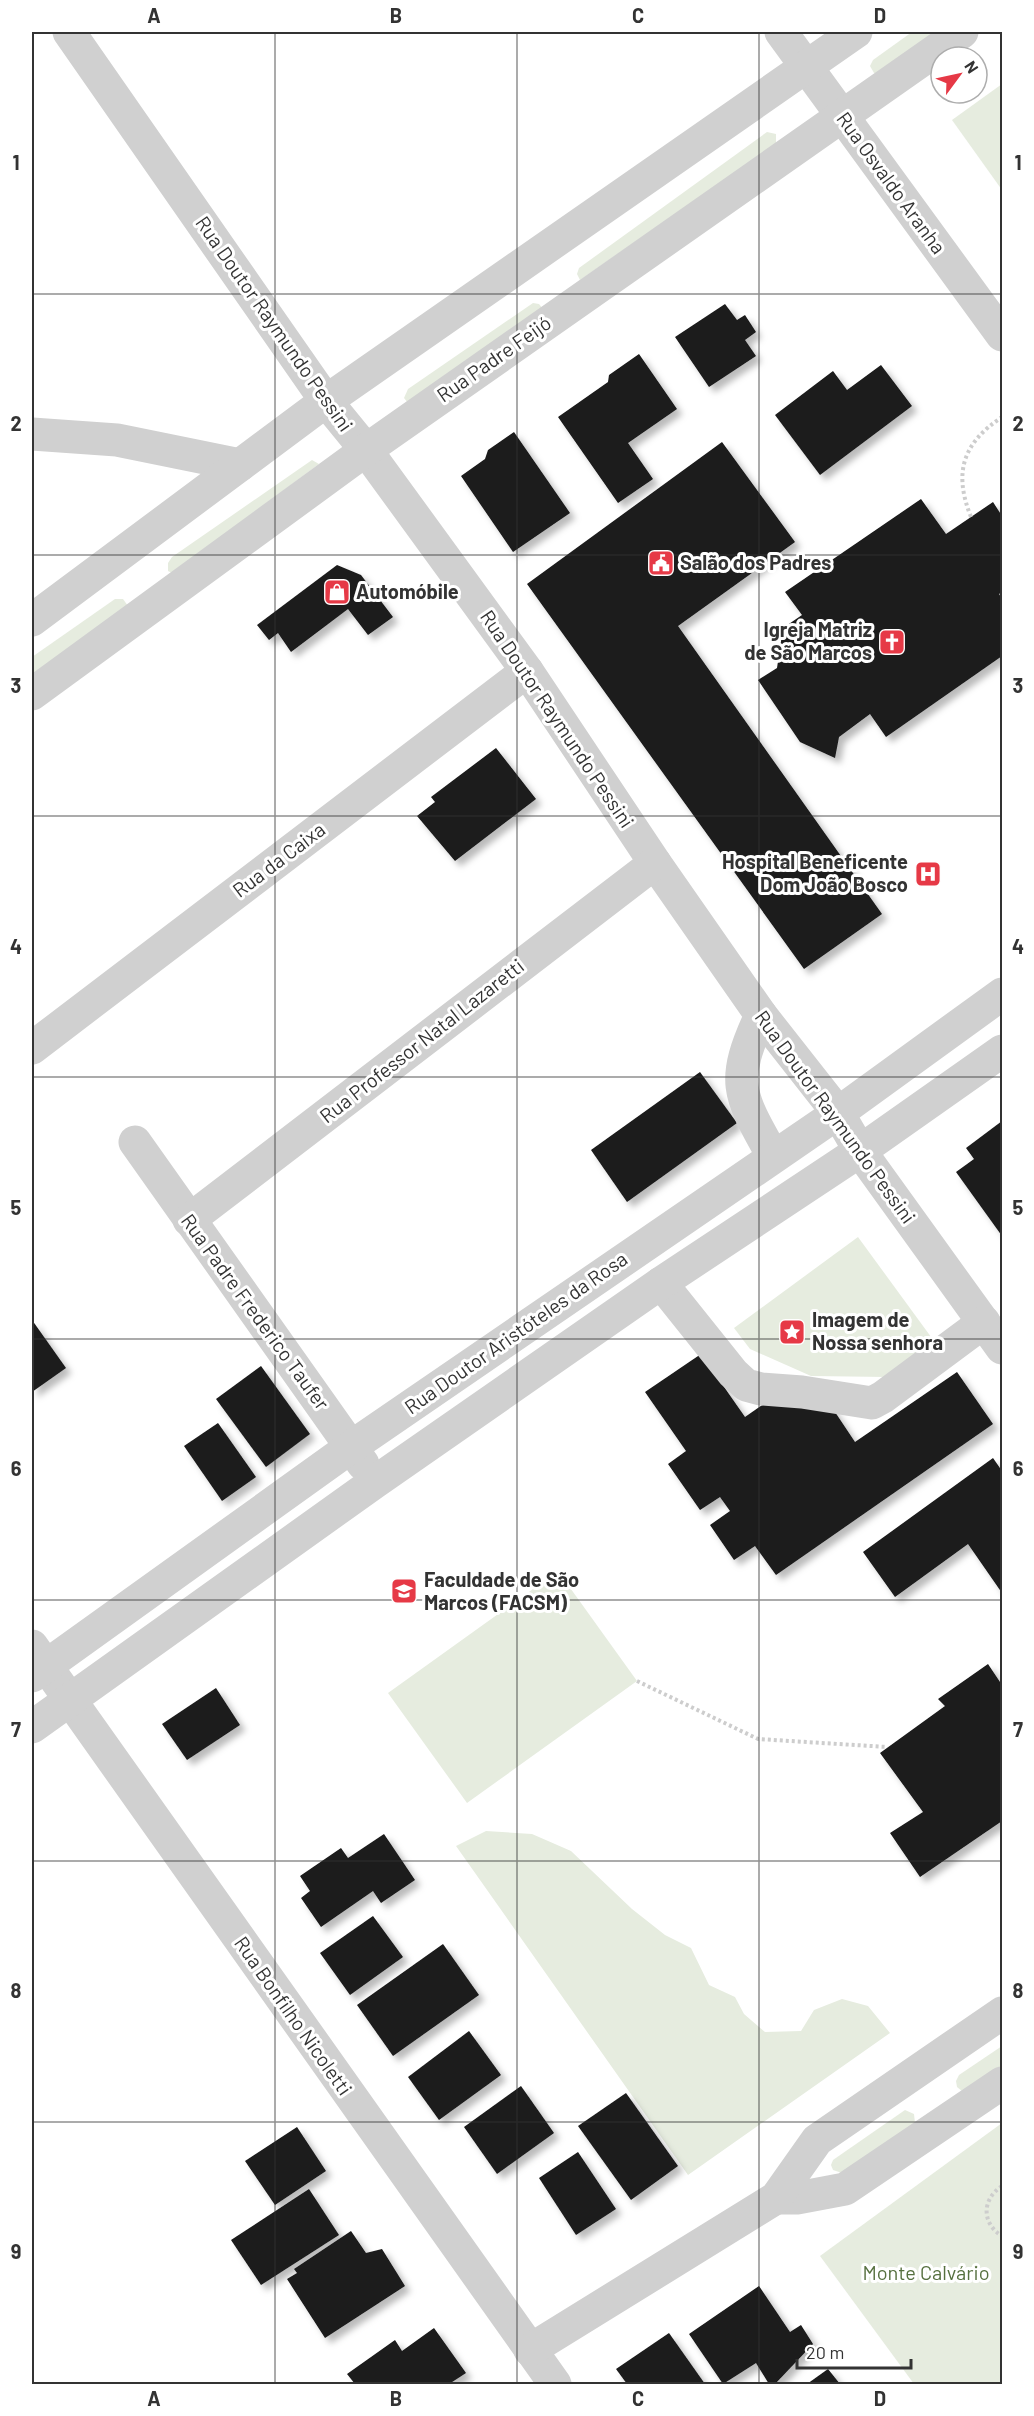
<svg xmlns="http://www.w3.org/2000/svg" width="1034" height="2416" viewBox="0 0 1034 2416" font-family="Barlow,sans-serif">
	<defs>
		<filter id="shadow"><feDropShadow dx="5.5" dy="5.5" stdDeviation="3" flood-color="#0004"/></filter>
	</defs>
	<rect width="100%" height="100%" fill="#fff"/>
	<g fill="#e6ecdf">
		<polygon points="912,32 940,32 878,74 874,73 870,66 873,60"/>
		<polygon points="1002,84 1002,190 952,120"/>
		<polygon points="767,132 776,134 776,144 580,280 577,274 579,268"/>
		<polygon points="533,303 539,304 543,309 408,403 404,398 408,389"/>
		<polygon points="312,460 319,464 172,573 168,571 168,563 172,557"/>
		<polygon points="115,599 123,599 128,606 32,680 32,657"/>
		<polygon points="858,1237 934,1341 887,1377 811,1376 750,1349 734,1328"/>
		<polygon points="558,1571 637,1681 467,1803 388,1693"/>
		<polygon points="486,1831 532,1834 571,1851 632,1909 665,1935 691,1948 709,1985 735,1997 744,2014 765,2032 801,2031 814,2010 842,1999 868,2006 890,2033 688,2175 456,1846"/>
		<polygon points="1002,2046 1002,2067 962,2091 957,2087 956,2081 959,2075"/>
		<polygon points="905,2110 914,2114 915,2123 842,2173 833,2170 831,2165 833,2160"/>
		<polygon points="1002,2123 1002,2384 914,2384 820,2256"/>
	</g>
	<g fill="#1a1a1a" filter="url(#shadow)">
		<polygon points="725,304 737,320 745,315 756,332 745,340 756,356 709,387 675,337"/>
		<polygon points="639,354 677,409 628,443 653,479 618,503 558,417 608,382 609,375"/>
		<polygon points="881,365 912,406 820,475 775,415 833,371 847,390"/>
		<polygon points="514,432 570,513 513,552 461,476 485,459 488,450"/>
		<polygon points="722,442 795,542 678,626 882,914 804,969 527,584"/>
		<polygon points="921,499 946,534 993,502 1002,516 1002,592 999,594 1002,599 1002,656 886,737 870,714 839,737 835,758 800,742 758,680 777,668 783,628 802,615 785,592"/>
		<polygon points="337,565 361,575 393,617 368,635 348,609 291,652 278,633 269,640 257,625"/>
		<polygon points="496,748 536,799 455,861 417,816 435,802 431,797"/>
		<polygon points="700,1072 737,1123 627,1202 591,1150"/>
		<polygon points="1002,1121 1002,1236 956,1172 974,1159 966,1148"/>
		<polygon points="32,1320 66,1368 32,1392"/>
		<polygon points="701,1354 745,1417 778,1394 829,1403 855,1442 957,1372 993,1424 776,1575 755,1546 734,1560 710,1525 730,1511 720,1497 700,1510 668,1464 686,1451 645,1392"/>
		<polygon points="261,1366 310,1434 266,1467 216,1399"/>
		<polygon points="218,1423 256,1477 222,1501 184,1446"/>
		<polygon points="993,1458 1002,1471 1002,1593 968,1544 895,1597 863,1552"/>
		<polygon points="988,1664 1002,1685 1002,1821 920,1877 890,1833 923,1812 880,1753 945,1706 938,1699"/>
		<polygon points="216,1688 240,1725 187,1760 162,1724"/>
		<polygon points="384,1834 415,1880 381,1903 373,1891 321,1927 301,1898 310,1891 300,1876 341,1848 348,1858"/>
		<polygon points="373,1916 403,1957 350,1995 320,1953"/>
		<polygon points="443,1944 479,1995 393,2056 357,2005"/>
		<polygon points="469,2031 501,2075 439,2120 408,2077"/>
		<polygon points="521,2086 554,2133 497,2174 464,2127"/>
		<polygon points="626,2093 678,2166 631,2200 578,2126"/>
		<polygon points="297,2127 326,2171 275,2205 245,2161"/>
		<polygon points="578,2152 616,2209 576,2235 539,2178"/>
		<polygon points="309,2189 339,2235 261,2285 231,2240"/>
		<polygon points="351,2231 366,2253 382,2249 405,2286 325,2338 287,2279 297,2273 294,2269"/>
		<polygon points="759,2286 790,2332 801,2325 813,2344 775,2384 769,2384 756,2363 723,2384 689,2334"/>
		<polygon points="434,2328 466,2373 449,2384 355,2384 347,2374 395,2340 402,2351"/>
		<polygon points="669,2333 705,2384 627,2384 616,2369"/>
		<polygon points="828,2369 840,2384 807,2384"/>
	</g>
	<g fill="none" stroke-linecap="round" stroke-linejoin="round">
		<g stroke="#cdcdcd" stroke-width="4" stroke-dasharray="3 3" stroke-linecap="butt">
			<path d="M971 517C953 472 963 443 1002 417"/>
			<polyline points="637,1681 758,1739 887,1747"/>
			<path d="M1002 2186C982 2199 981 2223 1002 2236"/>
		</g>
		<g stroke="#d0d0d0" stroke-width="33">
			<polyline points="69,32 326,401 366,450 527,671 655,863 761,1015 838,1113 860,1151 1002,1348"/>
			<polyline points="781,32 1002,335"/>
			<polyline points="32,434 117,440 240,465"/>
			<polyline points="32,620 326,401 856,32"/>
			<polyline points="32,694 366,450 962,32"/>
			<path d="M761 1015C730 1082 738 1094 773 1156"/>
			<polyline points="32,1048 527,671"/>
			<polyline points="135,1142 363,1464"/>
			<polyline points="189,1220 655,863"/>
			<polyline points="661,1283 733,1373 746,1385 761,1389 802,1392 872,1403 883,1397 984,1322"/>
			<polyline points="32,1646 555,2384"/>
			<polyline points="32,1676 351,1447 838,1113 1002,994"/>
			<polyline points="32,1727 375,1482 661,1283 860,1151 1002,1051"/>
			<polyline points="776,2198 797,2198 845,2189 1002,2083"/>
			<polyline points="530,2350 776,2198 817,2140 1002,2013"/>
		</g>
	</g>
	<path fill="none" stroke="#333" stroke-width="1.5" stroke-opacity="0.55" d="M275 32V2384M517 32V2384M759 32V2384M32 294H1002M32 555H1002M32 816H1002M32 1077H1002M32 1339H1002M32 1600H1002M32 1861H1002M32 2122H1002"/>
	<defs>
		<symbol id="civic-square" viewBox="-11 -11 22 22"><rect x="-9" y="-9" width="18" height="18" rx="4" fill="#e63946" stroke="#fff"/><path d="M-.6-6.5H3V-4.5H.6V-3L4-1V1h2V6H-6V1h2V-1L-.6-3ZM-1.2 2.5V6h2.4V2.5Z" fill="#fff"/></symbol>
		<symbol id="shop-square" viewBox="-11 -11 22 22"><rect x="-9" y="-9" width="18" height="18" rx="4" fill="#e63946" stroke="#fff"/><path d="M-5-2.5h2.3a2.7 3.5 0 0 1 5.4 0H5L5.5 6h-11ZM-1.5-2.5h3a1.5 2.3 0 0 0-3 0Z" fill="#fff"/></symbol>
		<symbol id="church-square" viewBox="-11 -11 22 22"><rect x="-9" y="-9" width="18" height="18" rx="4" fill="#e63946" stroke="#fff"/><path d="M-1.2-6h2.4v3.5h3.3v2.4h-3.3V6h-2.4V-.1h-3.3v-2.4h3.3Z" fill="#fff"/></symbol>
		<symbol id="hospital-square" viewBox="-11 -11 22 22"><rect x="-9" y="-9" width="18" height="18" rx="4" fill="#e63946" stroke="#fff"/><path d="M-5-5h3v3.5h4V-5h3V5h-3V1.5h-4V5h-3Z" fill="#fff"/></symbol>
		<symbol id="sight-square" viewBox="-11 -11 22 22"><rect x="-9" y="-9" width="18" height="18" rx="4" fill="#e63946" stroke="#fff"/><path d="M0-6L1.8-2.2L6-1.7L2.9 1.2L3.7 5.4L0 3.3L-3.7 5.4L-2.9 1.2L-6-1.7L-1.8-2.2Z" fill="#fff"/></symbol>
		<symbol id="university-square" viewBox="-11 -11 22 22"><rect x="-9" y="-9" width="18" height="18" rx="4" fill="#e63946" stroke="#fff"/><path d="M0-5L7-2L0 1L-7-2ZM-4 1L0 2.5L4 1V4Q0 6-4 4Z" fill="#fff"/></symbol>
	</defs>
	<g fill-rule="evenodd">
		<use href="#civic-square" x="646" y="548" width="30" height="30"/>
		<use href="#shop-square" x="322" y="577" width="30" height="30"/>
		<use href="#church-square" x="877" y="627" width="30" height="30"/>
		<use href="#hospital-square" x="913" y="859" width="30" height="30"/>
		<use href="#sight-square" x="777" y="1317" width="30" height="30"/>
		<use href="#university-square" x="389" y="1576" width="30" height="30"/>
	</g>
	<g text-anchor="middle" stroke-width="6" stroke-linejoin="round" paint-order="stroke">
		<g font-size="20" fill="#333" stroke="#fff">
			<text transform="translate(891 183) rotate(54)" y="7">Rua Osvaldo Aranha</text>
			<text transform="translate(274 324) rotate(55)" y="7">Rua Doutor Raymundo Pessini</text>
			<text transform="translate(494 359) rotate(-35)" y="7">Rua Padre Feijó</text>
			<text transform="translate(557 719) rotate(56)" y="7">Rua Doutor Raymundo Pessini</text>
			<text transform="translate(279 860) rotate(-37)" y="7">Rua da Caixa</text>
			<text transform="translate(422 1041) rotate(-38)" y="7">Rua Professor Natal Lazaretti</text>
			<text transform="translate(835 1117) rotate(54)" y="7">Rua Doutor Raymundo Pessini</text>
			<text transform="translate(255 1312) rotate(54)" y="7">Rua Padre Frederico Taufer</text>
			<text transform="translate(516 1333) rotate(-35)" y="7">Rua Doutor Aristóteles da Rosa</text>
			<text transform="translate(293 2016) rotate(55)" y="7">Rua Bonfilho Nicoletti</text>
		</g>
		<g font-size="20" font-weight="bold" fill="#333" stroke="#fff" text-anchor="start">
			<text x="680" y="570">Salão dos Padres</text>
			<text x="356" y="599">Automóbile</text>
			<text x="872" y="637" text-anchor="end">Igreja Matriz<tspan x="872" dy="23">de São Marcos</tspan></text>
			<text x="908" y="869" text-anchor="end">Hospital Beneficente<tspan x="908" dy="23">Dom João Bosco</tspan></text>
			<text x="812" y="1327">Imagem de<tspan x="812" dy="23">Nossa senhora</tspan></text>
			<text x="424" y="1587">Faculdade de São<tspan x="424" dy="23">Marcos (FACSM)</tspan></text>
		</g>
		<g font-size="20" fill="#56703f" stroke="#fff">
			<text x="926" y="2280">Monte Calvário</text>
		</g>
	</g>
	<rect width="1034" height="2416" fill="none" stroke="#ffffff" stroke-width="66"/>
	<g transform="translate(959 75) rotate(57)"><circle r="28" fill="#ffffff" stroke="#adadad" stroke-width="1.5"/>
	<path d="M0-4.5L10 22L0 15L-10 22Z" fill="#e63946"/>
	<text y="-9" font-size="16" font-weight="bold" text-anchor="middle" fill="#333333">N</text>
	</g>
	<path d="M797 2359v9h114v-9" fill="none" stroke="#333333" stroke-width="3"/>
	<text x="806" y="2359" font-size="18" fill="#333333" stroke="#ffffff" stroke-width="4.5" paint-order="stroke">20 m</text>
	<rect x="33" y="33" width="968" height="2350" fill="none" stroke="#333" stroke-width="2"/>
	<g font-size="20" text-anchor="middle" font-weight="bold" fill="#333">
		<text x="154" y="23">A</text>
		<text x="396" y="23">B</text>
		<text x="638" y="23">C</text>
		<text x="880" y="23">D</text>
		<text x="16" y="170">1</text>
		<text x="1018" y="170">1</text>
		<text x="16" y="431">2</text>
		<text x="1018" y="431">2</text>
		<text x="16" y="693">3</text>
		<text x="1018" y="693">3</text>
		<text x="16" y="954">4</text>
		<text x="1018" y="954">4</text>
		<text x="16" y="1215">5</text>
		<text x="1018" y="1215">5</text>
		<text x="16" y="1476">6</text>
		<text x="1018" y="1476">6</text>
		<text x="16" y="1737">7</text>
		<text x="1018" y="1737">7</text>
		<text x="16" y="1998">8</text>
		<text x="1018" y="1998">8</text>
		<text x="16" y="2259">9</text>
		<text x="1018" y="2259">9</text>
		<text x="154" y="2406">A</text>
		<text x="396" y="2406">B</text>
		<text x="638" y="2406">C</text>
		<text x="880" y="2406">D</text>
	</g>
</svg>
